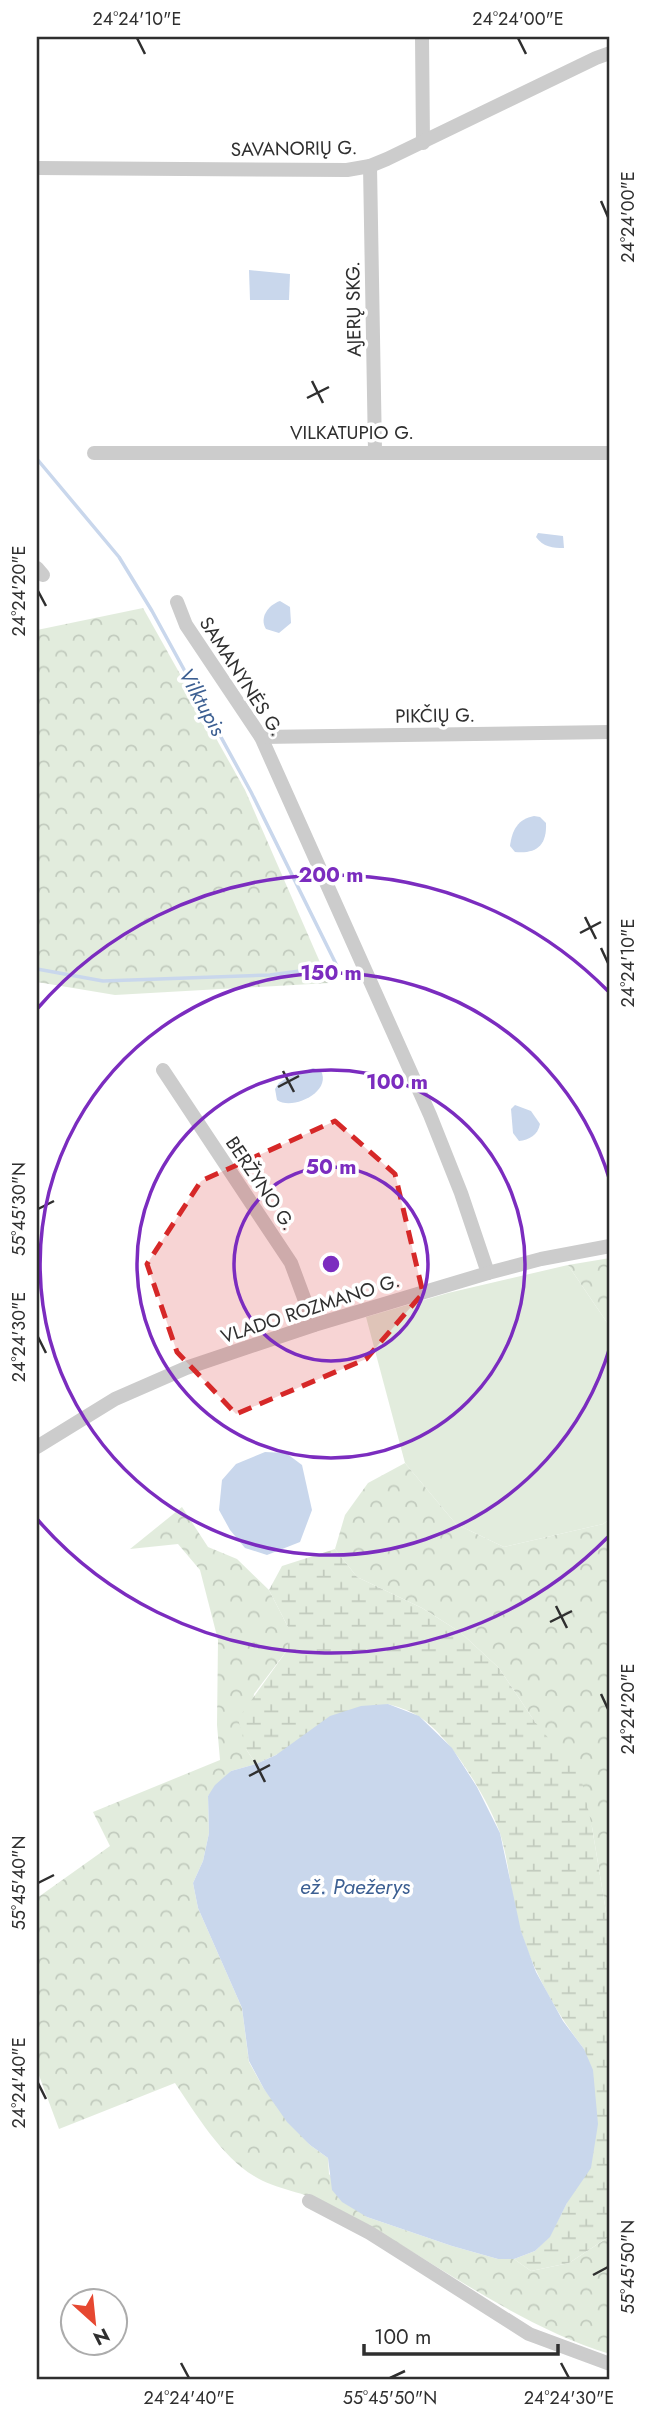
<svg xmlns="http://www.w3.org/2000/svg" width="647" height="2417" viewBox="0 0 647 2417" font-family="Jost,sans-serif">
	<defs>
		<pattern id="forest-crowns" width="20" height="18" patternUnits="userSpaceOnUse" patternTransform="scale(1.75)"><rect width="20" height="18" fill="#e2ecdd"/><path d="M2 6a3 3 0 1 1 6 0M12 15a3 3 0 1 1 6 0" fill="none" stroke="#c2cbbe"/></pattern>
		<pattern id="wetland-marsh" width="20" height="14" patternUnits="userSpaceOnUse" patternTransform="scale(1.75)"><rect width="20" height="14" fill="#e2ecdd"/><path d="M1 5h8M5 5V1M11 12h8M15 12V8" fill="none" stroke="#c2cbbe"/></pattern>
	</defs>
	<rect width="100%" height="100%" fill="#fff"/>
	<polygon fill="#e2ecdd" points="568,1265 610,1327 610,1519 603,1524 504,1547 456,1524 405,1463 366,1317 448,1293"/>
	<g fill="url(#forest-crowns)">
		<polygon points="143,608 245,790 329,983 115,995 37,982 37,630"/>
		<polygon points="610,1258 610,1327 568,1265"/>
		<polygon points="405,1463 456,1524 504,1547 603,1524 610,1519 610,1936 592,1827 535,1722 499,1668 460,1632 422,1608 357,1577 335,1549 345,1515 368,1483"/>
		<path d="M182 1507 208 1547 237 1559 269 1590 288 1627V1649L254 1694 246 1749 256 1764 231 1771 208 1796 209 1833 203 1861 193 1883 198 1908 242 2008 249 2062 264 2089 310 2145 328 2158 329 2174 367 2217 452 2246 498 2259H514L531 2271 569 2263 610 2236V2354C507 2322 424 2252 328 2204 305 2192 276 2190 254 2176 222 2157 195 2113 175 2083L59 2129 37 2070V1898L110 1846 93 1812 220 1760 217 1725 218 1640 200 1570 178 1544 130 1549Z"/>
	</g>
	<path fill="url(#wetland-marsh)" d="M335 1549 357 1577 422 1608 460 1632 499 1668 535 1722 581 1777 592 1827 610 1936V2236L569 2263 531 2271 514 2259 535 2251 549 2237 567 2203 584 2049C557 2014 535 1975 521 1932 511 1900 510 1865 500 1833 488 1799 449 1734 418 1716 409 1710 398 1707 388 1704L256 1764 246 1749 238 1719 288 1649V1627L269 1590 282 1566Z"/>
	<g fill="#c9d7ec">
		<polygon points="249,270 290,274 289,300 250,300"/>
		<path d="M538 533 563 536 564 548C553 548 543 547 536 537Z"/>
		<path d="M280 601 290 607 291 623 279 633 266 629C259 618 268 605 280 601Z"/>
		<path d="M534 816 540 817 546 823C547 846 536 854 515 852L510 846C512 830 518 819 534 816Z"/>
		<path d="M313 1068 321 1071C332 1092 292 1111 277 1100L275 1089 279 1083 285 1079Z"/>
		<path d="M515 1105 531 1111 540 1124C538 1135 529 1140 519 1141L513 1133 511 1109Z"/>
		<polygon points="265,1452 286,1453 302,1465 312,1510 300,1542 267,1555 245,1548 230,1530 219,1510 222,1480 236,1464"/>
		<polygon points="388,1704 419,1716 452,1748 477,1787 500,1833 521,1931 536,1972 563,2021 584,2049 593,2070 598,2124 591,2168 567,2203 550,2237 535,2251 514,2259 498,2259 452,2246 367,2217 342,2202 332,2190 328,2158 310,2145 287,2122 264,2089 249,2061 242,2008 198,1908 193,1883 203,1861 209,1833 208,1796 215,1785 231,1771 256,1764 276,1755 330,1716 361,1706"/>
	</g>
	<g fill="none" stroke-linecap="round" stroke-linejoin="round">
		<polyline stroke="#c9d7ec" stroke-width="3.5" points="37,459 119,557 152,611 251,792 337,966 270,975 103,981 37,969"/>
		<g stroke="#ccc" stroke-width="14">
			<polyline points="422,37 423,143"/>
			<polyline points="370,166 375,451"/>
			<polyline points="37,168 347,170 370,166 387,159 596,58 610,53"/>
			<polyline points="94,453 610,453"/>
			<polyline points="37,568 43,575"/>
			<polyline points="177,602 186,625 261,737 430,1115 461,1193 488,1273"/>
			<polyline points="261,737 610,732"/>
			<polyline points="163,1070 291,1263 314,1325"/>
			<polyline points="37,1447 115,1399 186,1368 314,1325 488,1273 541,1259 610,1246"/>
			<polyline points="309,2201 370,2233 529,2334 610,2364"/>
		</g>
	</g>
	<path fill="#d62828" fill-opacity="0.2" stroke="#d62828" stroke-width="5" stroke-dasharray="14 9" stroke-linejoin="round" d="M335 1121 395 1174 423 1293 366 1359 236 1414 177 1352 147 1264 201 1181Z"/>
	<path fill="none" stroke="#2f2f2f" stroke-width="2.5" d="M137 38 145 54M518 38 526 54M601 201 608 217M312 381 323 403M307 398 329 387M38 591 46 606M585 917 596 939M580 933 601 922M601 948 608 963M283 1071 294 1092M278 1087 299 1076M38 1209 54 1201M38 1337 46 1353M556 1606 567 1628M550 1622 572 1611M601 1694 608 1709M254 1760 265 1782M249 1776 270 1765M38 1883 54 1875M38 2083 46 2099M593 2275 608 2267M181 2363 189 2378M561 2363 569 2378M390 2378 405 2371"/>
	<g fill="none" stroke="#7b2cbf" stroke-width="3.5">
		<circle cx="331" cy="1264" r="97"/>
		<circle cx="331" cy="1264" r="194"/>
		<path d="M610 1347A291 291 0 1 1 610 1181"/>
		<path d="M608 1537A389 389 0 0 1 37 1519M37 1009A389 389 0 0 1 608 991"/>
	</g>
	<g text-anchor="middle" stroke-width="7" stroke-linejoin="round" paint-order="stroke">
		<g font-size="19" fill="#2f2f2f" stroke="#fff">
			<text transform="translate(294 148) rotate(-1)" y="7">SAVANORIŲ G.</text>
			<text transform="translate(353 309) rotate(-91)" y="7">AJERŲ SKG.</text>
			<text x="352" y="439">VILKATUPIO G.</text>
			<text transform="translate(242 676) rotate(57)" y="7">SAMANYNĖS G.</text>
			<text transform="translate(435 715) rotate(-1)" y="7">PIKČIŲ G.</text>
			<text transform="translate(261 1183) rotate(56)" y="7">BERŽYNO G.</text>
			<text transform="translate(310 1308) rotate(-18)" y="7">VLADO ROZMANO G.</text>
		</g>
		<g font-size="21" font-style="italic" fill="#3c5f92" stroke="#fff">
			<text transform="translate(202 702) rotate(61)" y="7">Vilktupis</text>
			<text x="355" y="1894">ež. Paežerys</text>
		</g>
	</g>
	<circle cx="331" cy="1264" r="10" fill="#7b2cbf" stroke="#fff" stroke-width="3.5"/>
	<g font-size="21" text-anchor="middle" font-weight="bold" fill="#7b2cbf" stroke="#fff" stroke-width="7" stroke-linejoin="round" paint-order="stroke">
		<text x="331" y="882">200 m</text>
		<text x="331" y="980">150 m</text>
		<text x="397" y="1089">100 m</text>
		<text x="331" y="1174">50 m</text>
	</g>
	<rect width="647" height="2417" fill="none" stroke="#ffffff" stroke-width="77"/>
	<g transform="translate(94 2322) rotate(153)"><circle r="33" fill="#ffffff" stroke="#acacac" stroke-width="2"/>
	<path d="M0-5L12 26L0 18L-12 26Z" fill="#e64831"/>
	<text y="-10" font-size="19" font-weight="bold" text-anchor="middle" fill="#2f2f2f">N</text>
	</g>
	<path d="M364 2344v10h194v-10" fill="none" stroke="#2f2f2f" stroke-width="3.5"/>
	<text x="374" y="2344" font-size="21" fill="#2f2f2f" stroke="#ffffff" stroke-width="5" paint-order="stroke">100 m</text>
	<rect x="38" y="38" width="570" height="2340" fill="none" stroke="#2f2f2f" stroke-width="2.5"/>
	<g font-size="18" text-anchor="middle" fill="#2f2f2f">
		<text x="137" y="25">24°24'10"E</text>
		<text x="518" y="25">24°24'00"E</text>
		<text transform="translate(628 217) rotate(-90)" y="6">24°24'00"E</text>
		<text transform="translate(19 591) rotate(-90)" y="6">24°24'20"E</text>
		<text transform="translate(628 963) rotate(-90)" y="6">24°24'10"E</text>
		<text transform="translate(19 1209) rotate(-90)" y="6">55°45'30"N</text>
		<text transform="translate(19 1337) rotate(-90)" y="6">24°24'30"E</text>
		<text transform="translate(628 1709) rotate(-90)" y="6">24°24'20"E</text>
		<text transform="translate(19 1883) rotate(-90)" y="6">55°45'40"N</text>
		<text transform="translate(19 2083) rotate(-90)" y="6">24°24'40"E</text>
		<text transform="translate(628 2267) rotate(-90)" y="6">55°45'50"N</text>
		<text x="189" y="2404">24°24'40"E</text>
		<text x="390" y="2404">55°45'50"N</text>
		<text x="569" y="2404">24°24'30"E</text>
	</g>
</svg>
